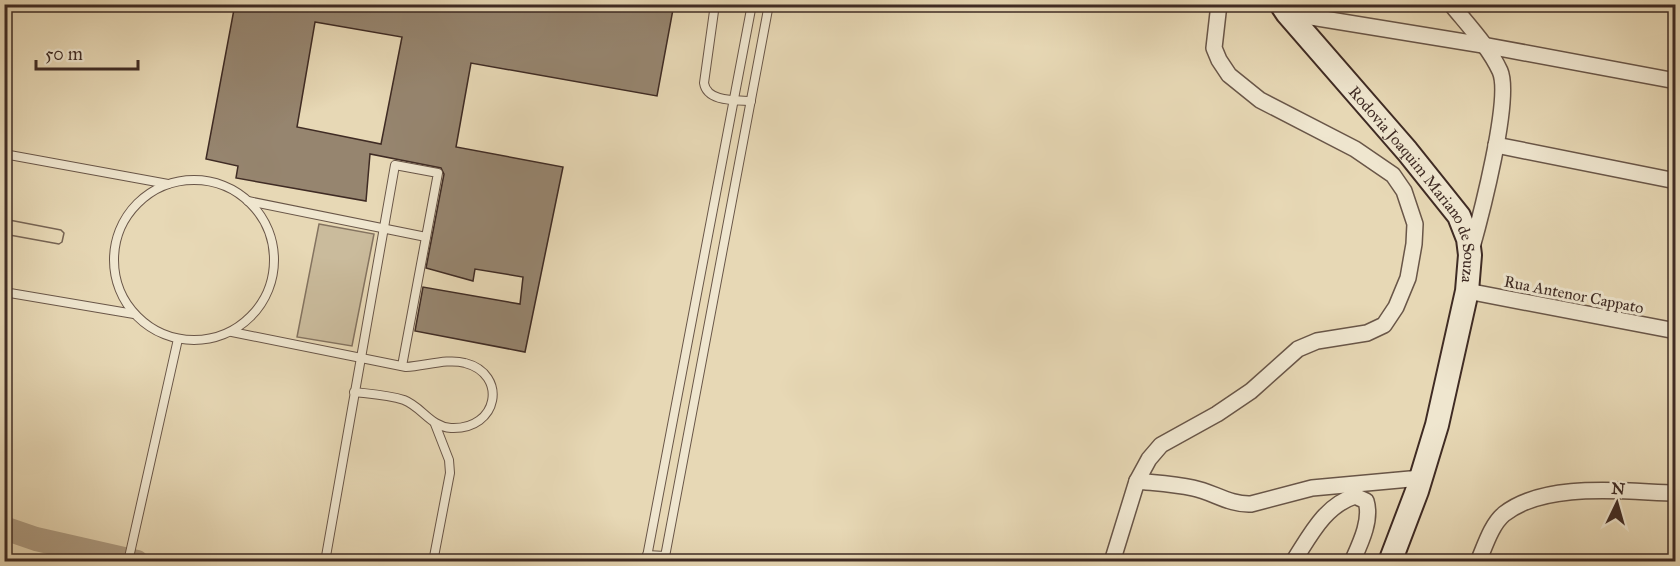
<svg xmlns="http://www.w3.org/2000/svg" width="1680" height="566" viewBox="0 0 1680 566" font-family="'IM FELL Great Primer',serif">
	<rect width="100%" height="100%" fill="#e7d8b5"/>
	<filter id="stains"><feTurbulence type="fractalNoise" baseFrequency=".00333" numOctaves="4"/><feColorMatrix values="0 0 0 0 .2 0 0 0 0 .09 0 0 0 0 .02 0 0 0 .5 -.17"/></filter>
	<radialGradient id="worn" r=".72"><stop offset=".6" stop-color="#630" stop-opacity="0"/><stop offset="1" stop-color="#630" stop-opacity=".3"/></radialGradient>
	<polygon fill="#cabb9c" stroke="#847360" stroke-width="1.5" points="319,224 374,234 352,346 297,337"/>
	<polygon fill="#e7d8b5" points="4,210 72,223 74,226 69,253 66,255 4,243"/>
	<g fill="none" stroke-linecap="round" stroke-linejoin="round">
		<polyline stroke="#766454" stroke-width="1.5" points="4,219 61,230 64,233 62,242 59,244 4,234"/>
		<polyline stroke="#ae9d84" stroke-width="24" points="4,528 36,539 137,562"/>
	</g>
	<path fill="#96856f" stroke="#3f2b24" stroke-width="1.5" fill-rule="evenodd" d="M235 4H469L481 7V4H674L657 96 471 63 456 147 563 167 525 352 415 331 423 287 520 304 523 277 475 269 473 281 426 268 444 174 441 168 370 154 366 201 236 178 238 166 206 159ZM315 22 402 37 381 144 297 127Z"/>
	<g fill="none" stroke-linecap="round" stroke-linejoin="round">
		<defs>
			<g id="service">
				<path d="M715 4 704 83C707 102 735 100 751 101"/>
				<polyline points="4,154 168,184"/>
				<circle cx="194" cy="260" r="80"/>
				<polyline points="248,201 426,237"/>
				<polyline points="4,292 134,314"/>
				<path d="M232 332 406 367C425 366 448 358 465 363 508 374 499 430 451 428 431 427 422 407 404 400 388 395 371 394 354 392"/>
				<polyline points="647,555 665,556"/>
				<polyline points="128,562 178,339"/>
				<polyline points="325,562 395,165 438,173 402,366"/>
				<polyline points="433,562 450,473 449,460 435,424"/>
				<polyline points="646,562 752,4"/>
				<polyline points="664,562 769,4"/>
			</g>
			<g id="minor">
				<path d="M1451 4C1468 25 1489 47 1500 71 1512 98 1480 219 1471 251"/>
				<polyline points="1287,13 1483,45 1676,81"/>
				<polyline points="1496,145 1676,181"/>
				<polyline points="1467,291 1676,331"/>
				<polyline points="1137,481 1149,459 1161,445 1217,414 1251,391 1298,349 1317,341 1367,333 1384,325 1396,307 1408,278 1414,244 1415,224 1404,191 1393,175 1355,149 1260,100 1229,75 1219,60 1214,48 1219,4"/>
				<path d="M1112 562 1137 481C1156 483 1175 484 1193 488 1213 492 1230 505 1251 504L1312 488 1421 478"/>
				<path d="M1293 562C1310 536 1324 506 1355 496L1366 501C1372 520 1360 544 1352 562"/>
				<path d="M1478 562C1485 546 1491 525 1504 514 1546 481 1626 492 1676 493"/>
			</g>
			<g id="secondary">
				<path id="s1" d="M1281 4 1287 13 1407 151 1459 216 1468 239 1470 255 1467 291 1437 425 1417 491 1390 562"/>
			</g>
		</defs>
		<use href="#service" stroke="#695648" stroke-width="10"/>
		<use href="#minor" stroke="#695648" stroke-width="18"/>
		<use href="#secondary" stroke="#3f2b24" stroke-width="26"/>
		<use href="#service" stroke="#efe6cf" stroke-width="8"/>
		<use href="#minor" stroke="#efe6cf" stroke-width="15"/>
		<use href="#secondary" stroke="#efe6cf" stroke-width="22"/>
	</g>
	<g text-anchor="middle" stroke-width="6" stroke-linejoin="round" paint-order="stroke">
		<g font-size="16" fill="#3f2b24" stroke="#efe6cf">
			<text dy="6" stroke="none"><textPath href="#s1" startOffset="228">Rodovia Joaquim Mariano de Souza</textPath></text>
			<text transform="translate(1574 294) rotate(11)" y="6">Rua Antenor Cappato</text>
		</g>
	</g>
	<rect width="1680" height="566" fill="none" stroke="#e7d8b5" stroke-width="24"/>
	<rect x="6" y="6" width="1668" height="554" fill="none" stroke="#3f2b24" stroke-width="3"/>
	<rect x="12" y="12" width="1656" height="542" fill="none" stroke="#3f2b24" stroke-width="1.5"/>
	<g transform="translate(1617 503) rotate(5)" stroke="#efe6cf" stroke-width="4.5" paint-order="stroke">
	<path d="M0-4.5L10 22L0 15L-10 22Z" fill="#3f2b24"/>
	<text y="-9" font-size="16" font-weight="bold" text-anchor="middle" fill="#3f2b24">N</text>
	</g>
	<path d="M36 60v9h102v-9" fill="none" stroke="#3f2b24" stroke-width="3"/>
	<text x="45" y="60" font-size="18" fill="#3f2b24" stroke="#efe6cf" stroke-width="4.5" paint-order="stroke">50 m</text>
	<rect width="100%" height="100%" filter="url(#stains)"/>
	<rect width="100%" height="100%" fill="url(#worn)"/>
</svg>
